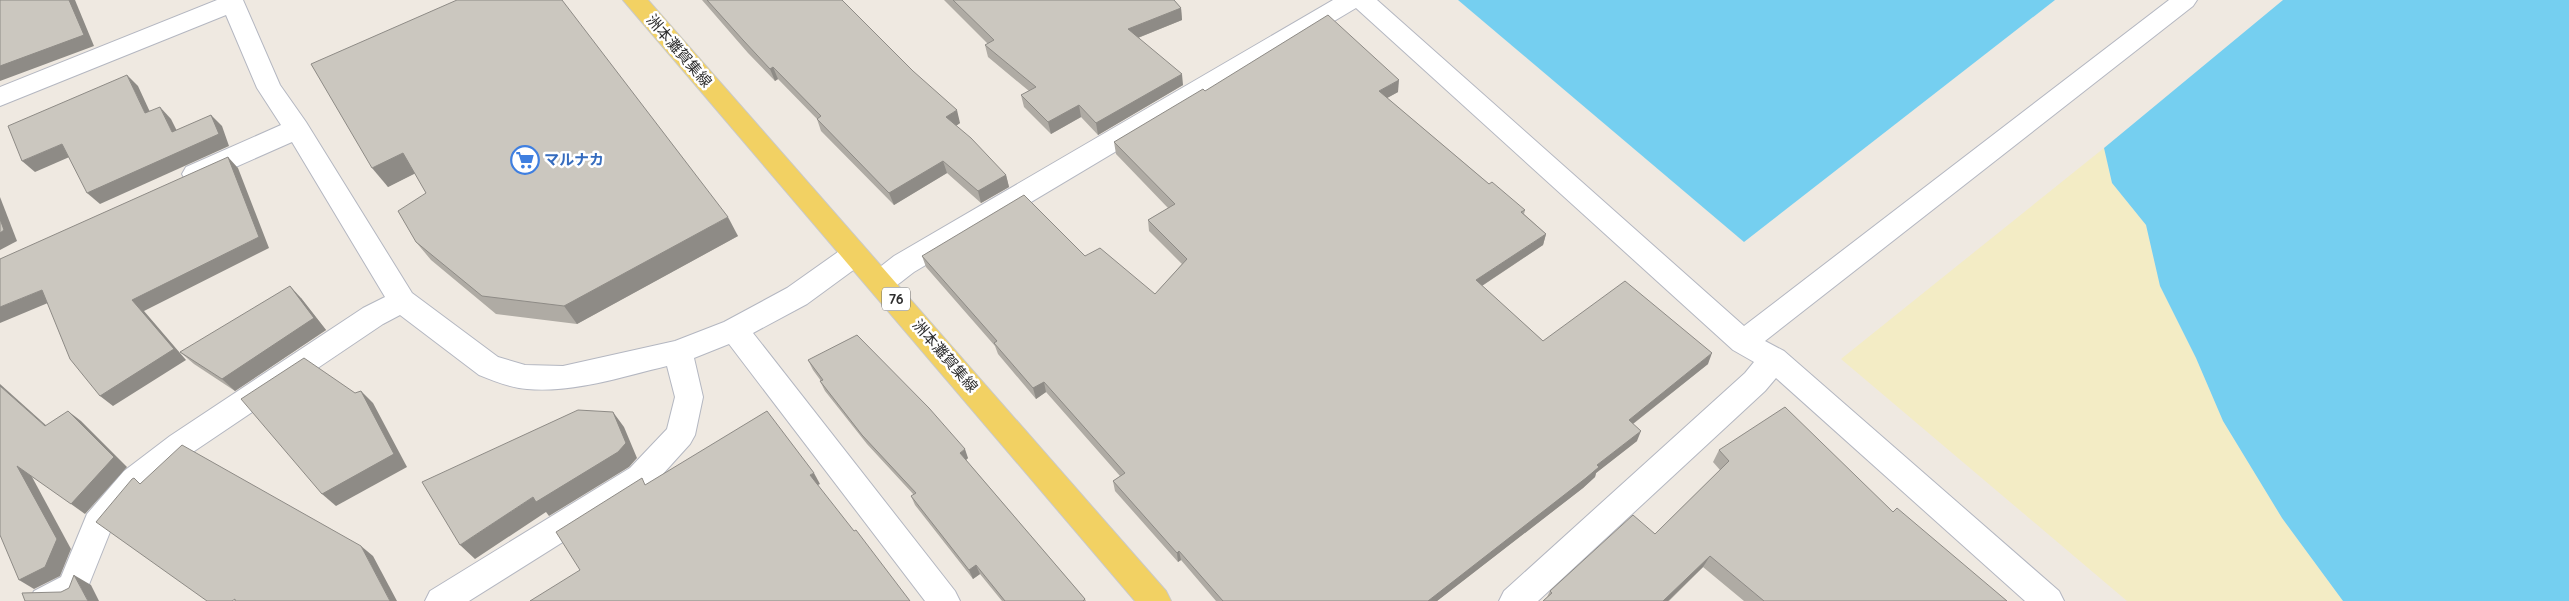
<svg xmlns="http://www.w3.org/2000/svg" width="2569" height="601" viewBox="0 0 2569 601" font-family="Quicksand,'Noto Sans JP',sans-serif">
	<rect width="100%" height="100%" fill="#efe9e1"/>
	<polygon fill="#f3ecc5" points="2104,148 2112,183 2146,225 2160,286 2196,358 2223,421 2282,518 2343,601 2127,601 1841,359"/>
	<g fill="#75cff0">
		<polygon points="1458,0 2055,0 1744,242"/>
		<polygon points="2283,0 2569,0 2569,601 2343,601 2282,518 2223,421 2196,358 2160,286 2146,225 2112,183 2104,148"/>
	</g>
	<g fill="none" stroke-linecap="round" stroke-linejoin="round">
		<defs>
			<g id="minor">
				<path d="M217 0H243L280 85 306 122 412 293 498 357 525 365 563 366 675 341 724 322 787 288 845 247 854 244 863 247 867 255 863 263 807 304 753 333 955 591 960 601H925L729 344 694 358 703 397 695 435 690 444 652 486 469 601H425L430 591 630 468 667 429 675 397 667 366C621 377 574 393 527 389 511 388 494 381 479 375L400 315 383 324 190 454 146 489 110 532 84 597 77 601H29L34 591 61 577 87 514 124 471 170 436 363 308 385 297 292 142 204 181 195 184 186 181 182 174 186 167 281 125 257 88 226 15 0 106V87Z"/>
				<path d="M1333 0H1377L1744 326 2169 0H2197L2193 6 1765 341 1784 351 2059 591 2064 601H2025L1776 378 1765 391 1538 601H1499L1504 591 1745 373 1754 362 1733 350 1356 8 914 272C900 282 889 296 871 290L867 282 871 274 894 256Z"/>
			</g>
			<polygon id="major" points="623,0 648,0 1166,591 1171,601 1135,601"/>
		</defs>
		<use href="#minor" stroke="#b4b7c1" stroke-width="2"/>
		<use href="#major" stroke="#c9c9c9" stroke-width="2"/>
		<use href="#minor" fill="#fff" fill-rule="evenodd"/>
		<use href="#major" fill="#f2d163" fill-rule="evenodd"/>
	</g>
	<g fill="#afaba4">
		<polygon points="702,0 842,0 960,123 956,126 1006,175 1009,187 981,203 947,173 894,205 821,131 817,119 778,79 775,81 748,53"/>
		<polygon points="944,0 1174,0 1181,8 1182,20 1138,38 1183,85 1098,135 1081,117 1051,134 1024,107 1021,95 1029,91 988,57 985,45 988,44"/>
		<polygon points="311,64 738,236 577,324 496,314 431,260 416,242 426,193 415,173 388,187"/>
		<polygon points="1205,91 1398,92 1387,98 1489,184 1525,210 1524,214 1546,234 1543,245 1482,286 1543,341 1708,364 1633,424 1637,441 1596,473 1595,477 1583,488 1437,601 1216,601 1181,560 1178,562 1115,491 1113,481 1120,476 1046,392 1036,399 998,354 995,346 926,267 922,256 1085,256 1155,294 1182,264 1149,231 1148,220 1168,208 1116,154 1114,142"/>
		<polygon points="301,298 326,330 235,391 194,364 180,352"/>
		<polygon points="808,360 968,458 966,460 1085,599 1086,601 1002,601 980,574 973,579 915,505 911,496 914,495 867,444 825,391 820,381 821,381 813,370"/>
		<polygon points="1719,450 1893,512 2007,601 1744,601 1703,567 1669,601 1543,601 1547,597 1550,591 1655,534 1720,470 1713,462"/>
	</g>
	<g fill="#8e8b86">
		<polygon points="69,0 75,0 94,46 0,81 0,66"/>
		<polygon points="1181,8 1182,20 1130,41 1128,29"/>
		<polygon points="773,67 778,79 775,81 770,69"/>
		<polygon points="1182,74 1183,85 1098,135 1096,123"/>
		<polygon points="127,75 138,86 156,125 145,113"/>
		<polygon points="1399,80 1398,92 1378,103 1379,91"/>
		<polygon points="1079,105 1081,117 1051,134 1048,122"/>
		<polygon points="160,107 171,119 183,143 172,132"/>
		<polygon points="957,110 960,123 950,130 946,117"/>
		<polygon points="211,115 222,126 229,146 100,204 87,193"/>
		<polygon points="62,144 74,155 35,172 22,161"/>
		<polygon points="403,153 418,172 388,187 372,168"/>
		<polygon points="228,157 238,168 269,248 144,311 186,360 113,406 100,396 132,300"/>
		<polygon points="943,161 947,173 894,205 889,193"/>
		<polygon points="1006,175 1009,187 981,203 978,191"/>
		<polygon points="0,197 17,241 0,250"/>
		<polygon points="728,217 738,236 577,324 564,306"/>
		<polygon points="1546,234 1543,245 1474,291 1476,280"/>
		<polygon points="290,286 301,298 326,330 235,391 222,379"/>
		<polygon points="42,290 55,300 0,323 0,307"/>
		<polygon points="1712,353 1708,364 1625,430 1629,420"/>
		<polygon points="1044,382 1046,392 1036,399 1033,388"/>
		<polygon points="0,384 58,436 45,426 0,386"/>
		<polygon points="361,391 373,403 407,467 336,506 322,494"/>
		<polygon points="68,411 81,421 127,467 85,514 71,504"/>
		<polygon points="613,412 624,427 637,458 629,467 549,516 546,512 475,559 460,545 533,497"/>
		<polygon points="1641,431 1637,441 1596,473 1595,477 1583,488 1437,601 1428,601 1597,465"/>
		<polygon points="965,449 968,458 964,462 960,453"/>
		<polygon points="17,466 31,475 71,549 60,576 34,589 19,580"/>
		<polygon points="814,473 820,484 816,486 810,475"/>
		<polygon points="361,546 373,556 397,601 390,601"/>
		<polygon points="1179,551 1181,560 1178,562 1177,553"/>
		<polygon points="1710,556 1703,567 1668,601 1663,601"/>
		<polygon points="976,565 980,574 973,579 969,570"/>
		<polygon points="74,575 91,585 99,601 88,601"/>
	</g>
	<g fill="#cbc7bf" stroke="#8e8b86">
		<polygon points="0,0 69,0 84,35 0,66"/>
		<polygon points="457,0 562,0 728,217 564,306 482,296 416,242 398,211 426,193 403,153 372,168 311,64"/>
		<polygon points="707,0 842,0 913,71 957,110 946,117 971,138 1006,175 978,191 943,161 889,193 817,119 821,116 773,67 770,69 743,40"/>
		<polygon points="953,0 1174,0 1181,8 1128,29 1182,74 1096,123 1079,105 1048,122 1021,95 1036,87 985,45 994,40"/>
		<polygon points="1328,15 1399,80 1379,91 1489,184 1492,182 1525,210 1521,212 1546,234 1476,280 1543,341 1625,281 1712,353 1629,420 1641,431 1597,465 1599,467 1586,478 1428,601 1223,601 1179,551 1177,553 1113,481 1125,473 1044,382 1033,388 994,343 997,341 922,256 1024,195 1085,256 1100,248 1155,294 1187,259 1148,220 1175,204 1114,142 1203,89 1205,91"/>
		<polygon points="127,75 145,113 160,107 172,132 211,115 219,134 87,193 62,144 22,161 8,126"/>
		<polygon points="228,157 259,237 132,300 174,349 100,396 70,359 42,290 0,307 0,259"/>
		<polygon points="0,219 4,230 0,233"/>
		<polygon points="290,286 314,318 222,379 180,352"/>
		<polygon points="857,335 929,408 965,449 960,453 1085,599 1083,601 1005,601 976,565 969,570 911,496 916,493 862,435 820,381 823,380 808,360"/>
		<polygon points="304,358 355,393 361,391 394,454 322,494 241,399"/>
		<polygon points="0,386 45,426 68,411 114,457 71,504 17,466 57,539 45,567 19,580 0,535"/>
		<polygon points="1785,407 1893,512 1897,508 2007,601 1764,601 1710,556 1663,601 1543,601 1552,593 1550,591 1633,515 1655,534 1729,461 1719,450"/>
		<polygon points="578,410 613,412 626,443 618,452 536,502 533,497 460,545 422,482"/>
		<polygon points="767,411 814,473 810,475 854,531 856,530 910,601 530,601 580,570 556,532 642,478 645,485"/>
		<polygon points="182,445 361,546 390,601 235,601 235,599 232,601 207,601 96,522 132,479 134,478 140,484"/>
		<polygon points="74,575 88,601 25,601 22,593 61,592 69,588"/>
	</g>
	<defs>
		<symbol id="supermarket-ring" viewBox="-11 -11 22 22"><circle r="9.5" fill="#fff" stroke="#3f7fe0" stroke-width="1.5"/><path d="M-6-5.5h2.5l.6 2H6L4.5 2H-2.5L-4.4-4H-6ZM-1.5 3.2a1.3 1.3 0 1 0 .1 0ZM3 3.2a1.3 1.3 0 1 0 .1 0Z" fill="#3f7fe0"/></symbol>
	</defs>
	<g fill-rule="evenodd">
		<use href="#supermarket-ring" x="509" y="144" width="32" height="32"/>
	</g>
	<g text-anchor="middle" stroke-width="5" stroke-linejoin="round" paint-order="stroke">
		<rect fill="#fff" stroke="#6d6d6d" stroke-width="1" x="882" y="287.5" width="28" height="23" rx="4"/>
		<g font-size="14" font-weight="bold" fill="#2e2e2e">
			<text x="896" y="304">76</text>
		</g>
		<g font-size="15" fill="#2e2e2e" stroke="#fff">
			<text transform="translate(679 51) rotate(49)" y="5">洲本灘賀集線</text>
			<text transform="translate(945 356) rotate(49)" y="5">洲本灘賀集線</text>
		</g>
		<g font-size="15" font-weight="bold" fill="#366cbe" stroke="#fff" text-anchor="start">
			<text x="544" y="165">マルナカ</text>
		</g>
	</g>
</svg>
